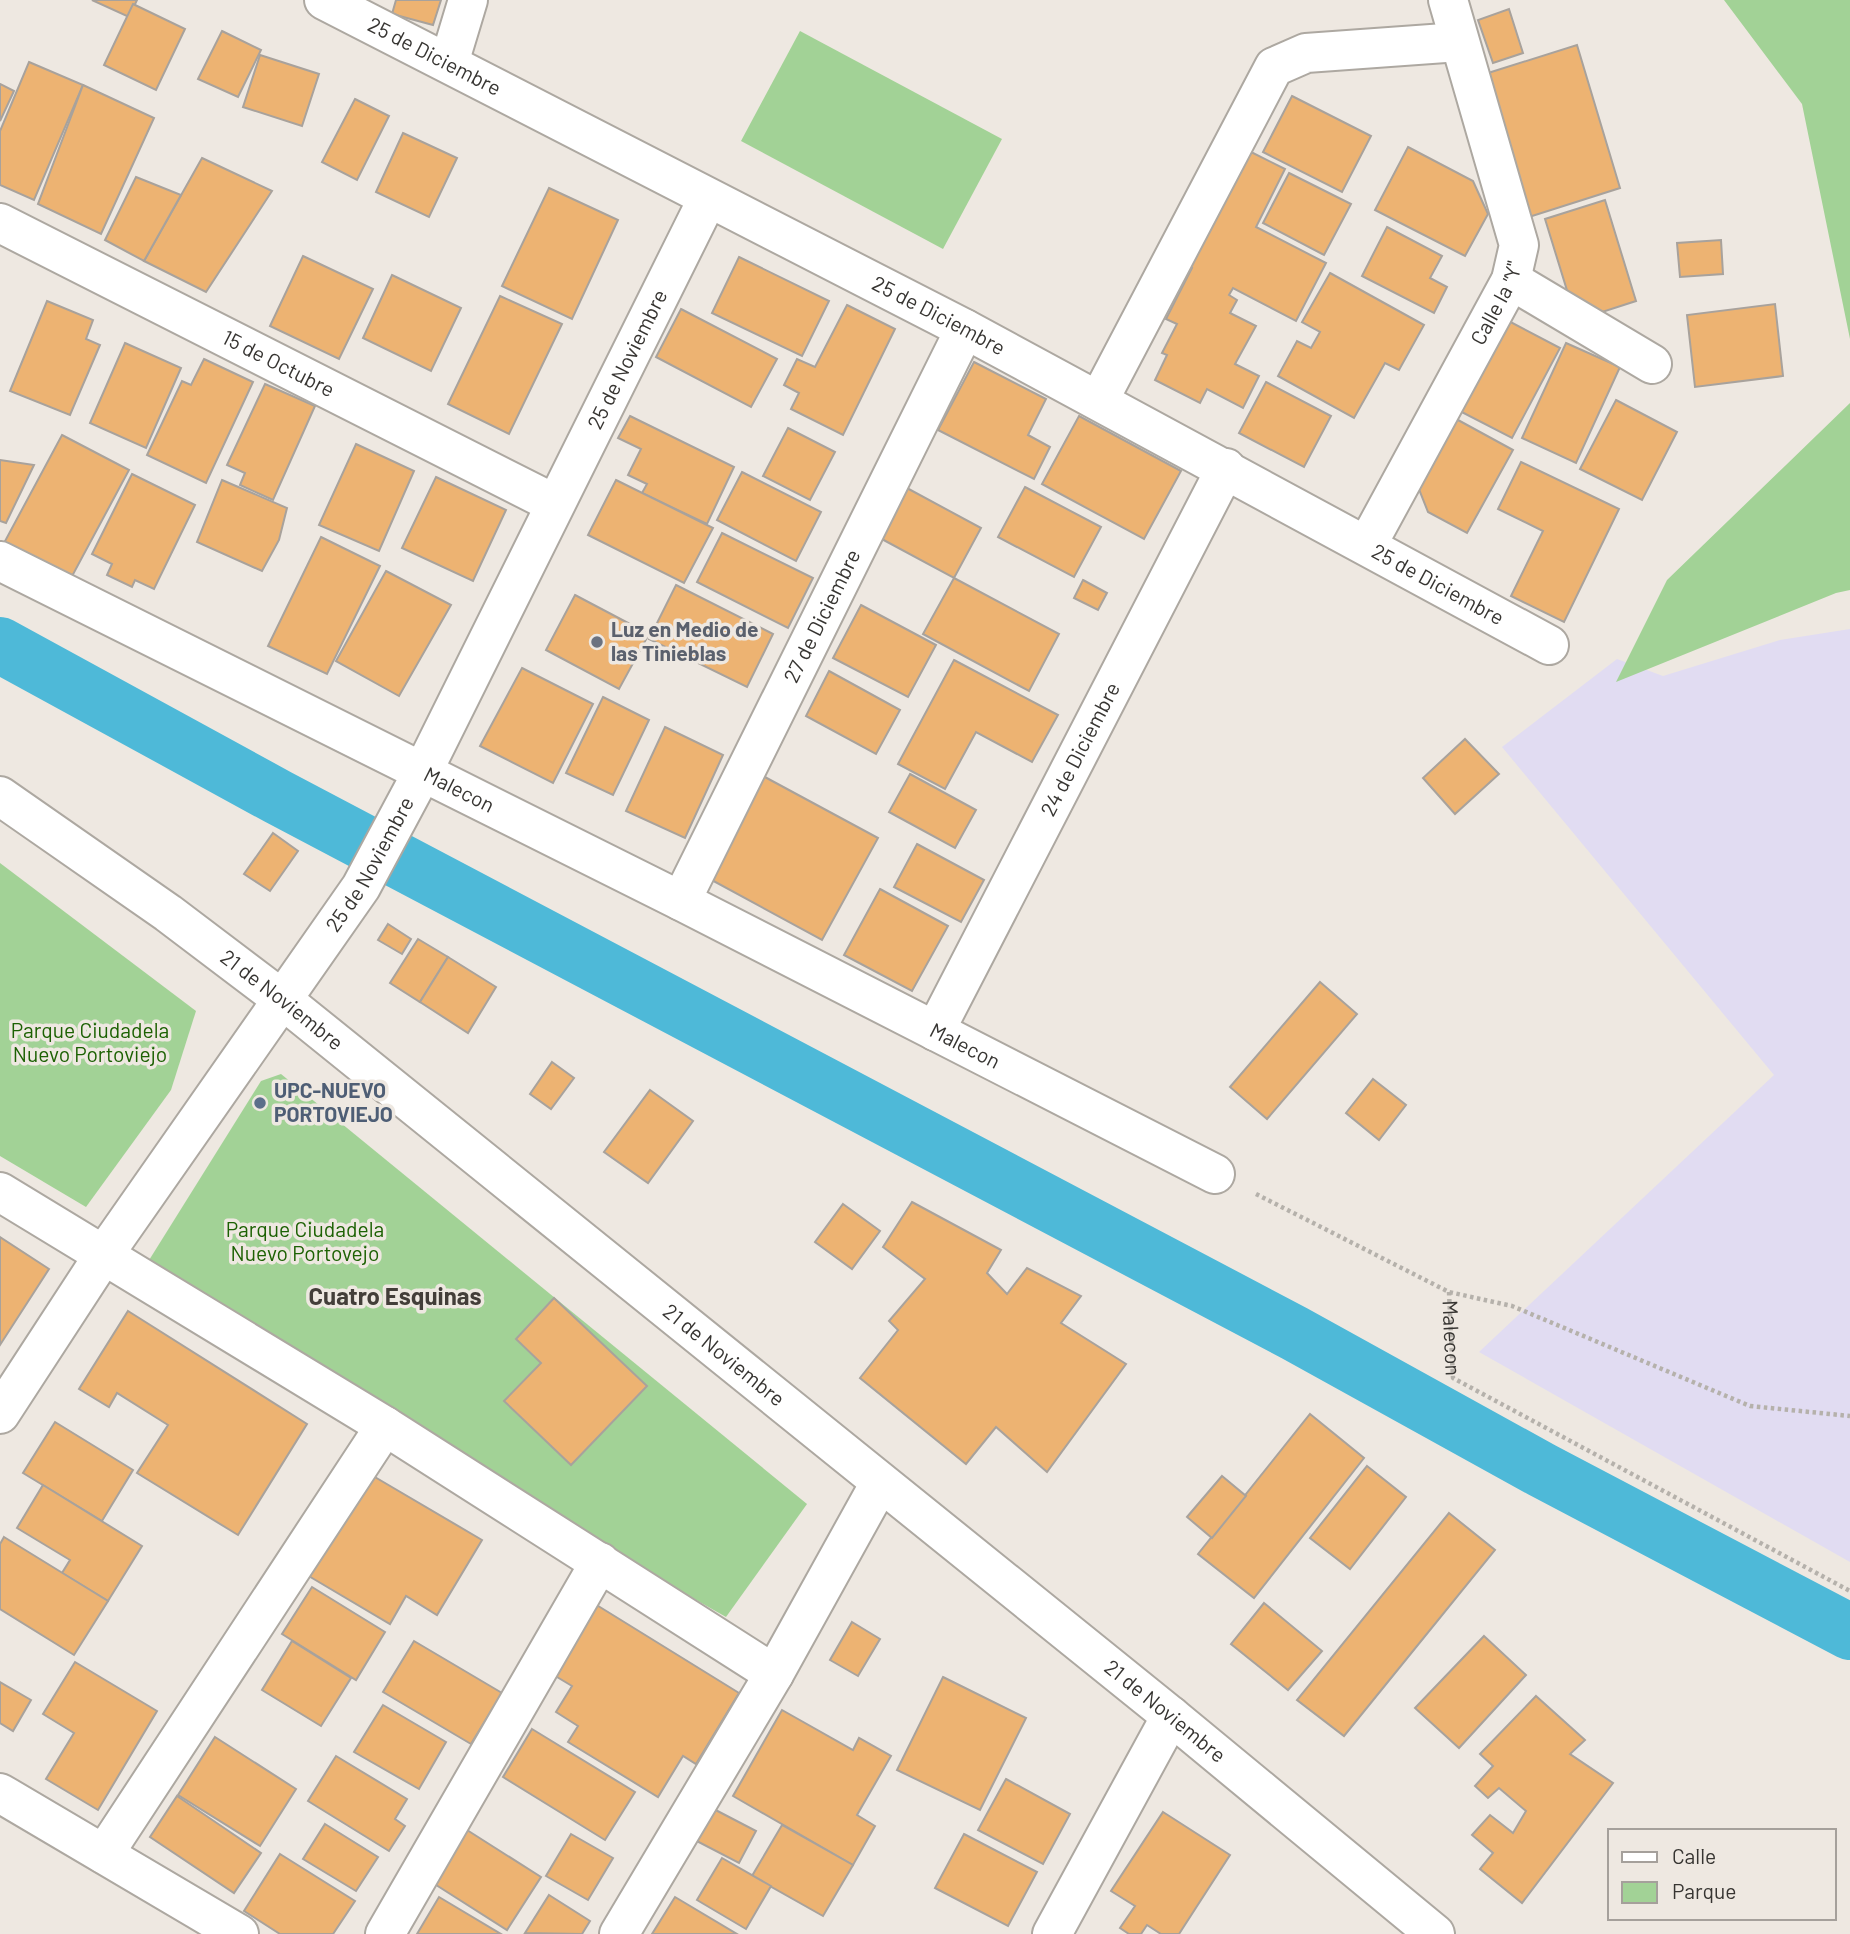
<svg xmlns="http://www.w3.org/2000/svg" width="1850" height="1934" viewBox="0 0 1850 1934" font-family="Barlow,sans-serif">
	<rect width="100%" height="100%" fill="#eee8e1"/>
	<polygon fill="#e1dcf2" points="1850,629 1850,1562 1479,1352 1774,1075 1502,747 1617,659 1663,676 1780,640"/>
	<g fill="#a2d296">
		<polygon points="1724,0 1850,0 1850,339 1802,104"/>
		<polygon points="800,31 1002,139 943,249 741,141"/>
		<polygon points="1850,403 1850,590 1836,593 1616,682 1667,580"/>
		<polygon points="0,863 196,1011 171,1090 86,1207 0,1156"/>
		<polygon points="281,1074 807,1504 726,1617 136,1281 261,1081"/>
	</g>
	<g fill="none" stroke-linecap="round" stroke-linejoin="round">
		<polyline stroke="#4eb9d8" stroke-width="56" points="0,645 278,797 1294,1333 1542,1470 1850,1632"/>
	</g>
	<g fill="#edb372" stroke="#a8a29c" stroke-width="2">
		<polygon points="92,0 137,0 129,17"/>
		<polygon points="396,0 441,0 433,25 392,14"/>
		<polygon points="133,4 185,29 156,90 104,65"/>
		<polygon points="1509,9 1523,53 1493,63 1478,20"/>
		<polygon points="222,31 261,50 238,97 198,79"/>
		<polygon points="1577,45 1620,188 1529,217 1485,74"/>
		<polygon points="260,55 319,74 302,126 243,107"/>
		<polygon points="29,62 83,85 34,200 0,185 0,131"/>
		<polygon points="0,84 14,91 0,121"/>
		<polygon points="83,85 154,118 101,234 38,204"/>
		<polygon points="1292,96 1371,136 1342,192 1263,152"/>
		<polygon points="355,99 389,116 357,180 322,162"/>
		<polygon points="403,133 457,158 429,217 376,192"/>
		<polygon points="1408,147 1473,181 1488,214 1465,256 1375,210"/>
		<polygon points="1249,151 1285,169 1256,227 1326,263 1296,321 1233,288 1229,295 1237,300 1230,313 1256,326 1235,364 1259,376 1243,408 1207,389 1200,403 1155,380 1167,355 1162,353 1177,324 1166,319 1192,268 1182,262"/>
		<polygon points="202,158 272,191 206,292 144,261"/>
		<polygon points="1289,173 1351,204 1324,255 1263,223"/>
		<polygon points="136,177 181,195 144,261 105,240"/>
		<polygon points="549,188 618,220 572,319 502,286"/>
		<polygon points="1605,200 1636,301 1593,315 1570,300 1545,219"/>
		<polygon points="1387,227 1442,256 1430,278 1447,287 1434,313 1362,276"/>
		<polygon points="1721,240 1723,274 1680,277 1677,243"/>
		<polygon points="303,256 373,289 339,359 270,326"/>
		<polygon points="739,257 829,301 802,356 712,313"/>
		<polygon points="1330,273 1424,325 1399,370 1385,363 1354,418 1278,376 1297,341 1311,348 1320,332 1302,322"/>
		<polygon points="392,275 461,308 431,371 363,338"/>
		<polygon points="500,296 562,324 509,434 448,404"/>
		<polygon points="47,301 93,320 86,339 100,345 70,415 10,391"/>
		<polygon points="1775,304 1783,376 1695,387 1687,315"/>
		<polygon points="847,305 895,329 843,435 791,409 799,393 784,385 797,359 815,367"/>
		<polygon points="681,309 777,359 751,407 656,357"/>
		<polygon points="1501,317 1560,348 1512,438 1452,407"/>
		<polygon points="125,343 181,368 146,448 90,423"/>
		<polygon points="1566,343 1620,367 1576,463 1522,438"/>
		<polygon points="204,359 253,382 206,483 147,455 182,381 191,385"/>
		<polygon points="974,362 1046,399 1028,435 1050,447 1034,479 938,430"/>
		<polygon points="1266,382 1331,416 1304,467 1239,433"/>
		<polygon points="265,384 315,406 273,500 240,485 245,473 227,465"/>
		<polygon points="1616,400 1677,432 1642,500 1580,469"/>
		<polygon points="1447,414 1513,450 1467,533 1428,512 1413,474"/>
		<polygon points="630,416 734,467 707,524 642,493 647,484 628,475 641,449 618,438"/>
		<polygon points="1079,416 1181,471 1144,539 1042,484"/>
		<polygon points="788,428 835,452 810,500 763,476"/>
		<polygon points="62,435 129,470 70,580 4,543"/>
		<polygon points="356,444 414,471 379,551 319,525"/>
		<polygon points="0,460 34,465 6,523 0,521"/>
		<polygon points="1521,462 1619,509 1564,622 1511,596 1543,531 1498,509"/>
		<polygon points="742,472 821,512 796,561 717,520"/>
		<polygon points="132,474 195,505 154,589 135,580 132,587 107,575 112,564 92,554"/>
		<polygon points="436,477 506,510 473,581 402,548"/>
		<polygon points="222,480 287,508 279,540 262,571 197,542"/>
		<polygon points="616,480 713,528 684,583 588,535"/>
		<polygon points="905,487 981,528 954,578 878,537"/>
		<polygon points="1025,487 1101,527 1074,577 998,537"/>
		<polygon points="722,533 813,578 788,628 697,582"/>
		<polygon points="321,537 380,566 327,674 268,646"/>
		<polygon points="386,571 451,605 399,696 336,661"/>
		<polygon points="954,578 1059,634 1029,691 923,634"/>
		<polygon points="1083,580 1107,593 1098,610 1074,598"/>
		<polygon points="676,585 773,634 747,687 649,639"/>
		<polygon points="575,595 649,634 619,689 546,650"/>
		<polygon points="861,605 936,645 908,697 833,658"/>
		<polygon points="954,660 1058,715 1032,762 976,732 945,789 898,764"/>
		<polygon points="522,668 593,704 553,783 480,746"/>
		<polygon points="829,671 900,710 876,754 806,716"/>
		<polygon points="603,697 649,720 613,795 566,773"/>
		<polygon points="665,727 723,755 685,838 626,811"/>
		<polygon points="1465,739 1499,774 1455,814 1423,778"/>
		<polygon points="910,774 976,810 955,848 889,812"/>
		<polygon points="763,776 878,838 822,940 708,878"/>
		<polygon points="273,833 298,851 270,891 244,874"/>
		<polygon points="917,844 984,880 961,922 894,887"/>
		<polygon points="880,889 948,926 912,991 844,955"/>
		<polygon points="388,924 411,939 402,954 378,940"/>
		<polygon points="418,939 448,957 420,1002 390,983"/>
		<polygon points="448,957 496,987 468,1033 420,1002"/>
		<polygon points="1320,982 1357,1014 1267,1119 1230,1087"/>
		<polygon points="552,1062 574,1078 551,1109 530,1094"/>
		<polygon points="1373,1079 1406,1105 1379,1140 1346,1113"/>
		<polygon points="650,1090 693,1121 648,1183 604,1152"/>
		<polygon points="912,1202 1001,1250 987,1273 1007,1294 1027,1268 1081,1296 1061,1323 1126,1364 1047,1472 996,1427 966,1464 860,1378 898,1330 889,1321 925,1279 883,1247"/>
		<polygon points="843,1204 880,1231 852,1269 815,1242"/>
		<polygon points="0,1237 49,1269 0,1345"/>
		<polygon points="554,1298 647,1386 571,1465 504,1401 541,1363 516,1339"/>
		<polygon points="128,1311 307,1424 238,1535 137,1473 168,1425 117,1393 109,1407 79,1389"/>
		<polygon points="1310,1414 1364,1458 1254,1598 1198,1554"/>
		<polygon points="55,1422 133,1470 102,1521 23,1473"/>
		<polygon points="1367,1466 1406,1497 1350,1569 1310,1538"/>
		<polygon points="368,1473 482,1540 437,1615 406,1596 390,1624 307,1575"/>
		<polygon points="1222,1476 1246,1496 1212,1538 1187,1517"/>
		<polygon points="43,1485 142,1546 108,1601 62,1573 70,1560 17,1528"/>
		<polygon points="1449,1513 1495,1550 1344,1736 1297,1700"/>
		<polygon points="4,1537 108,1601 74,1655 0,1609 0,1544"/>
		<polygon points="312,1587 385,1632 356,1680 282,1634"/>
		<polygon points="1264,1603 1322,1651 1288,1690 1231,1644"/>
		<polygon points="595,1604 739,1693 696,1764 683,1756 658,1797 568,1742 578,1726 556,1712 572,1686 552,1674"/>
		<polygon points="852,1622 880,1639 858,1676 830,1660"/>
		<polygon points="1484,1636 1526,1675 1459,1748 1415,1708"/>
		<polygon points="292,1641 351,1678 321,1726 262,1690"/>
		<polygon points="414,1641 502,1693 471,1744 383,1692"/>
		<polygon points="75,1662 157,1711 98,1810 46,1779 74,1733 43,1714"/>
		<polygon points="943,1677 1026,1718 980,1810 897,1770"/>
		<polygon points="0,1682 31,1700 13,1731 0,1723"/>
		<polygon points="1536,1696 1585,1740 1570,1754 1613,1783 1522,1903 1480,1869 1493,1853 1472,1835 1490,1815 1513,1833 1526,1811 1499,1788 1488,1798 1475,1786 1493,1766 1480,1754"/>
		<polygon points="383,1705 446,1742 419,1789 354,1752"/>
		<polygon points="782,1710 853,1750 859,1738 891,1756 857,1815 875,1826 853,1865 733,1796"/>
		<polygon points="532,1729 635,1792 605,1840 503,1777"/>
		<polygon points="215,1737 296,1789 260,1846 178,1795"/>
		<polygon points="336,1756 407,1799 395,1819 405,1826 389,1851 308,1801"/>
		<polygon points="1006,1779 1070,1814 1043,1864 978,1830"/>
		<polygon points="177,1796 261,1853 234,1893 150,1837"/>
		<polygon points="706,1805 756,1831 739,1863 689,1837"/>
		<polygon points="1163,1812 1230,1855 1179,1934 1161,1934 1147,1925 1141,1934 1129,1934 1120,1928 1135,1906 1111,1891"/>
		<polygon points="325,1824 378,1857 356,1891 303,1859"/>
		<polygon points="782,1825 853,1865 823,1916 752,1876"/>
		<polygon points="467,1830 541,1877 507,1930 433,1883"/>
		<polygon points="571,1834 613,1858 588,1900 546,1876"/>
		<polygon points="964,1834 1037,1872 1008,1926 935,1888"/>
		<polygon points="280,1854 355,1901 333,1934 280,1934 244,1911"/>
		<polygon points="722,1858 771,1886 746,1929 697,1900"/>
		<polygon points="549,1895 590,1921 582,1934 525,1933"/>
		<polygon points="439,1897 501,1934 417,1934"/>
		<polygon points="675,1897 737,1934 652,1934"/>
	</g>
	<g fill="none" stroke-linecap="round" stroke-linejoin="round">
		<defs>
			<g id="street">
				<path id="s2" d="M324 0 965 329 1549 645"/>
				<polyline points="449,63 468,0"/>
				<path id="s3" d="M0 223 555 504"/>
				<polyline points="1511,280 1652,364"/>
				<polyline points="1099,400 1274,67 1306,53 1459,42"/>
				<path id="s4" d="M1367 545 1511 280 1519 245 1448 0"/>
				<path id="s5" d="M0 561 681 901 1215 1174"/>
				<path id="s6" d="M681 901 965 329"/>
				<path id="s7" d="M935 1031 1226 468"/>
				<polyline points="0,1192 385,1426 774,1674"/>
				<path id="s8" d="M0 1414 105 1253 361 887 422 773 708 198"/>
				<polyline points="0,1793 239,1934"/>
				<polyline points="104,1854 385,1426"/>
				<polyline points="385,1934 600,1562"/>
				<polyline points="619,1934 774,1674 880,1483"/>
				<polyline points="1052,1934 1171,1716"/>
			</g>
			<g id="secondary">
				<path id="s9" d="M0 796 168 913 283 1000 1171 1716 1435 1934"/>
			</g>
		</defs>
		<use href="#street" stroke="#ada8a1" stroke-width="42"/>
		<use href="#secondary" stroke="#ada8a1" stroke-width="42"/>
		<g stroke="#b5b1ab" stroke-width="4.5" stroke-dasharray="3.5 3.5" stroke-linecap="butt">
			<polyline points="1256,1194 1449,1292 1512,1306 1750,1406 1850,1416"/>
			<path id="s1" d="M1449 1292 1453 1378 1850 1591"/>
		</g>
		<use href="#street" stroke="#fff" stroke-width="38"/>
		<use href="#secondary" stroke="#fff" stroke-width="38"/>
	</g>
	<circle fill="#6b7280" stroke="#eee8e1" stroke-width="2.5" cx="597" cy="642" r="7"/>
	<circle fill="#5c6f8a" stroke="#eee8e1" stroke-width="2.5" cx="260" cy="1103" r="7"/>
	<g text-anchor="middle" stroke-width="7" stroke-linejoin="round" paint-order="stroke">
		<g font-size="21" fill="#373532" stroke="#eee8e1">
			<text dy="7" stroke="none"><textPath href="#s2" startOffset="124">25 de Diciembre</textPath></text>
			<text dy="7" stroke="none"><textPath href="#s4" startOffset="275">Calle la "Y"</textPath></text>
			<text dy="7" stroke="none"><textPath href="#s2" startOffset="691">25 de Diciembre</textPath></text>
			<text dy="7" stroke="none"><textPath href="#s8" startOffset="1230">25 de Noviembre</textPath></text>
			<text dy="7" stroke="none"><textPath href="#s3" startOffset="312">15 de Octubre</textPath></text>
			<text dy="7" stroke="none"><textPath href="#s2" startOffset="1258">25 de Diciembre</textPath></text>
			<text dy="7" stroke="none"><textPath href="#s6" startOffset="318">27 de Diciembre</textPath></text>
			<text dy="7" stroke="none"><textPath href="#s7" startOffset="317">24 de Diciembre</textPath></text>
			<text dy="7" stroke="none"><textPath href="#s5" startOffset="513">Malecon</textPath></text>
			<text dy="7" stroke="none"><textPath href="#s8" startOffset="663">25 de Noviembre</textPath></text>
			<text dy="7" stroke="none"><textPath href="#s9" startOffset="348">21 de Noviembre</textPath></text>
			<text dy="7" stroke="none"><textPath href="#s5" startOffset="1080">Malecon</textPath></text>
			<text dy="7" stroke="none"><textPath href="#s1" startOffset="46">Malecon</textPath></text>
			<text dy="7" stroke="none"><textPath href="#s9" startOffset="915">21 de Noviembre</textPath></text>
			<text dy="7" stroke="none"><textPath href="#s9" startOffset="1482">21 de Noviembre</textPath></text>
		</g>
		<g font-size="21" font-weight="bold" fill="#5b616d" stroke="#eee8e1" text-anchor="start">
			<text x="611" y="637">Luz en Medio de<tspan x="611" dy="24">las Tinieblas</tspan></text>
		</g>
		<g font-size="21" fill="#1c6103" stroke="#eee8e1">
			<text x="90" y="1038">Parque Ciudadela<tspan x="90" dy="24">Nuevo Portoviejo</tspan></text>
			<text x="305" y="1237">Parque Ciudadela<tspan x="305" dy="24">Nuevo Portovejo</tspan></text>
		</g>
		<g font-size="21" font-weight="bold" fill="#4e5e75" stroke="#eee8e1" text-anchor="start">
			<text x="274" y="1098">UPC-NUEVO<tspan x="274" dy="24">PORTOVIEJO</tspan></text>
		</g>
		<g font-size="24" font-weight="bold" fill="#433e39" stroke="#eee8e1">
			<text x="395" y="1305">Cuatro Esquinas</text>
		</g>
	</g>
	<rect x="1608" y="1829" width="228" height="91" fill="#eee8e1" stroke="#a5a09b" stroke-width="2"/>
	<rect x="1622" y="1852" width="35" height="10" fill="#ffffff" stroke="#a5a09b" stroke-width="2"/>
	<text x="1672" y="1864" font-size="21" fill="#373532">Calle</text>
	<rect x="1622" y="1882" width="35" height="21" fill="#a2d296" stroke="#a5a09b" stroke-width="2"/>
	<text x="1672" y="1899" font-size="21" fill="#373532">Parque</text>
</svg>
